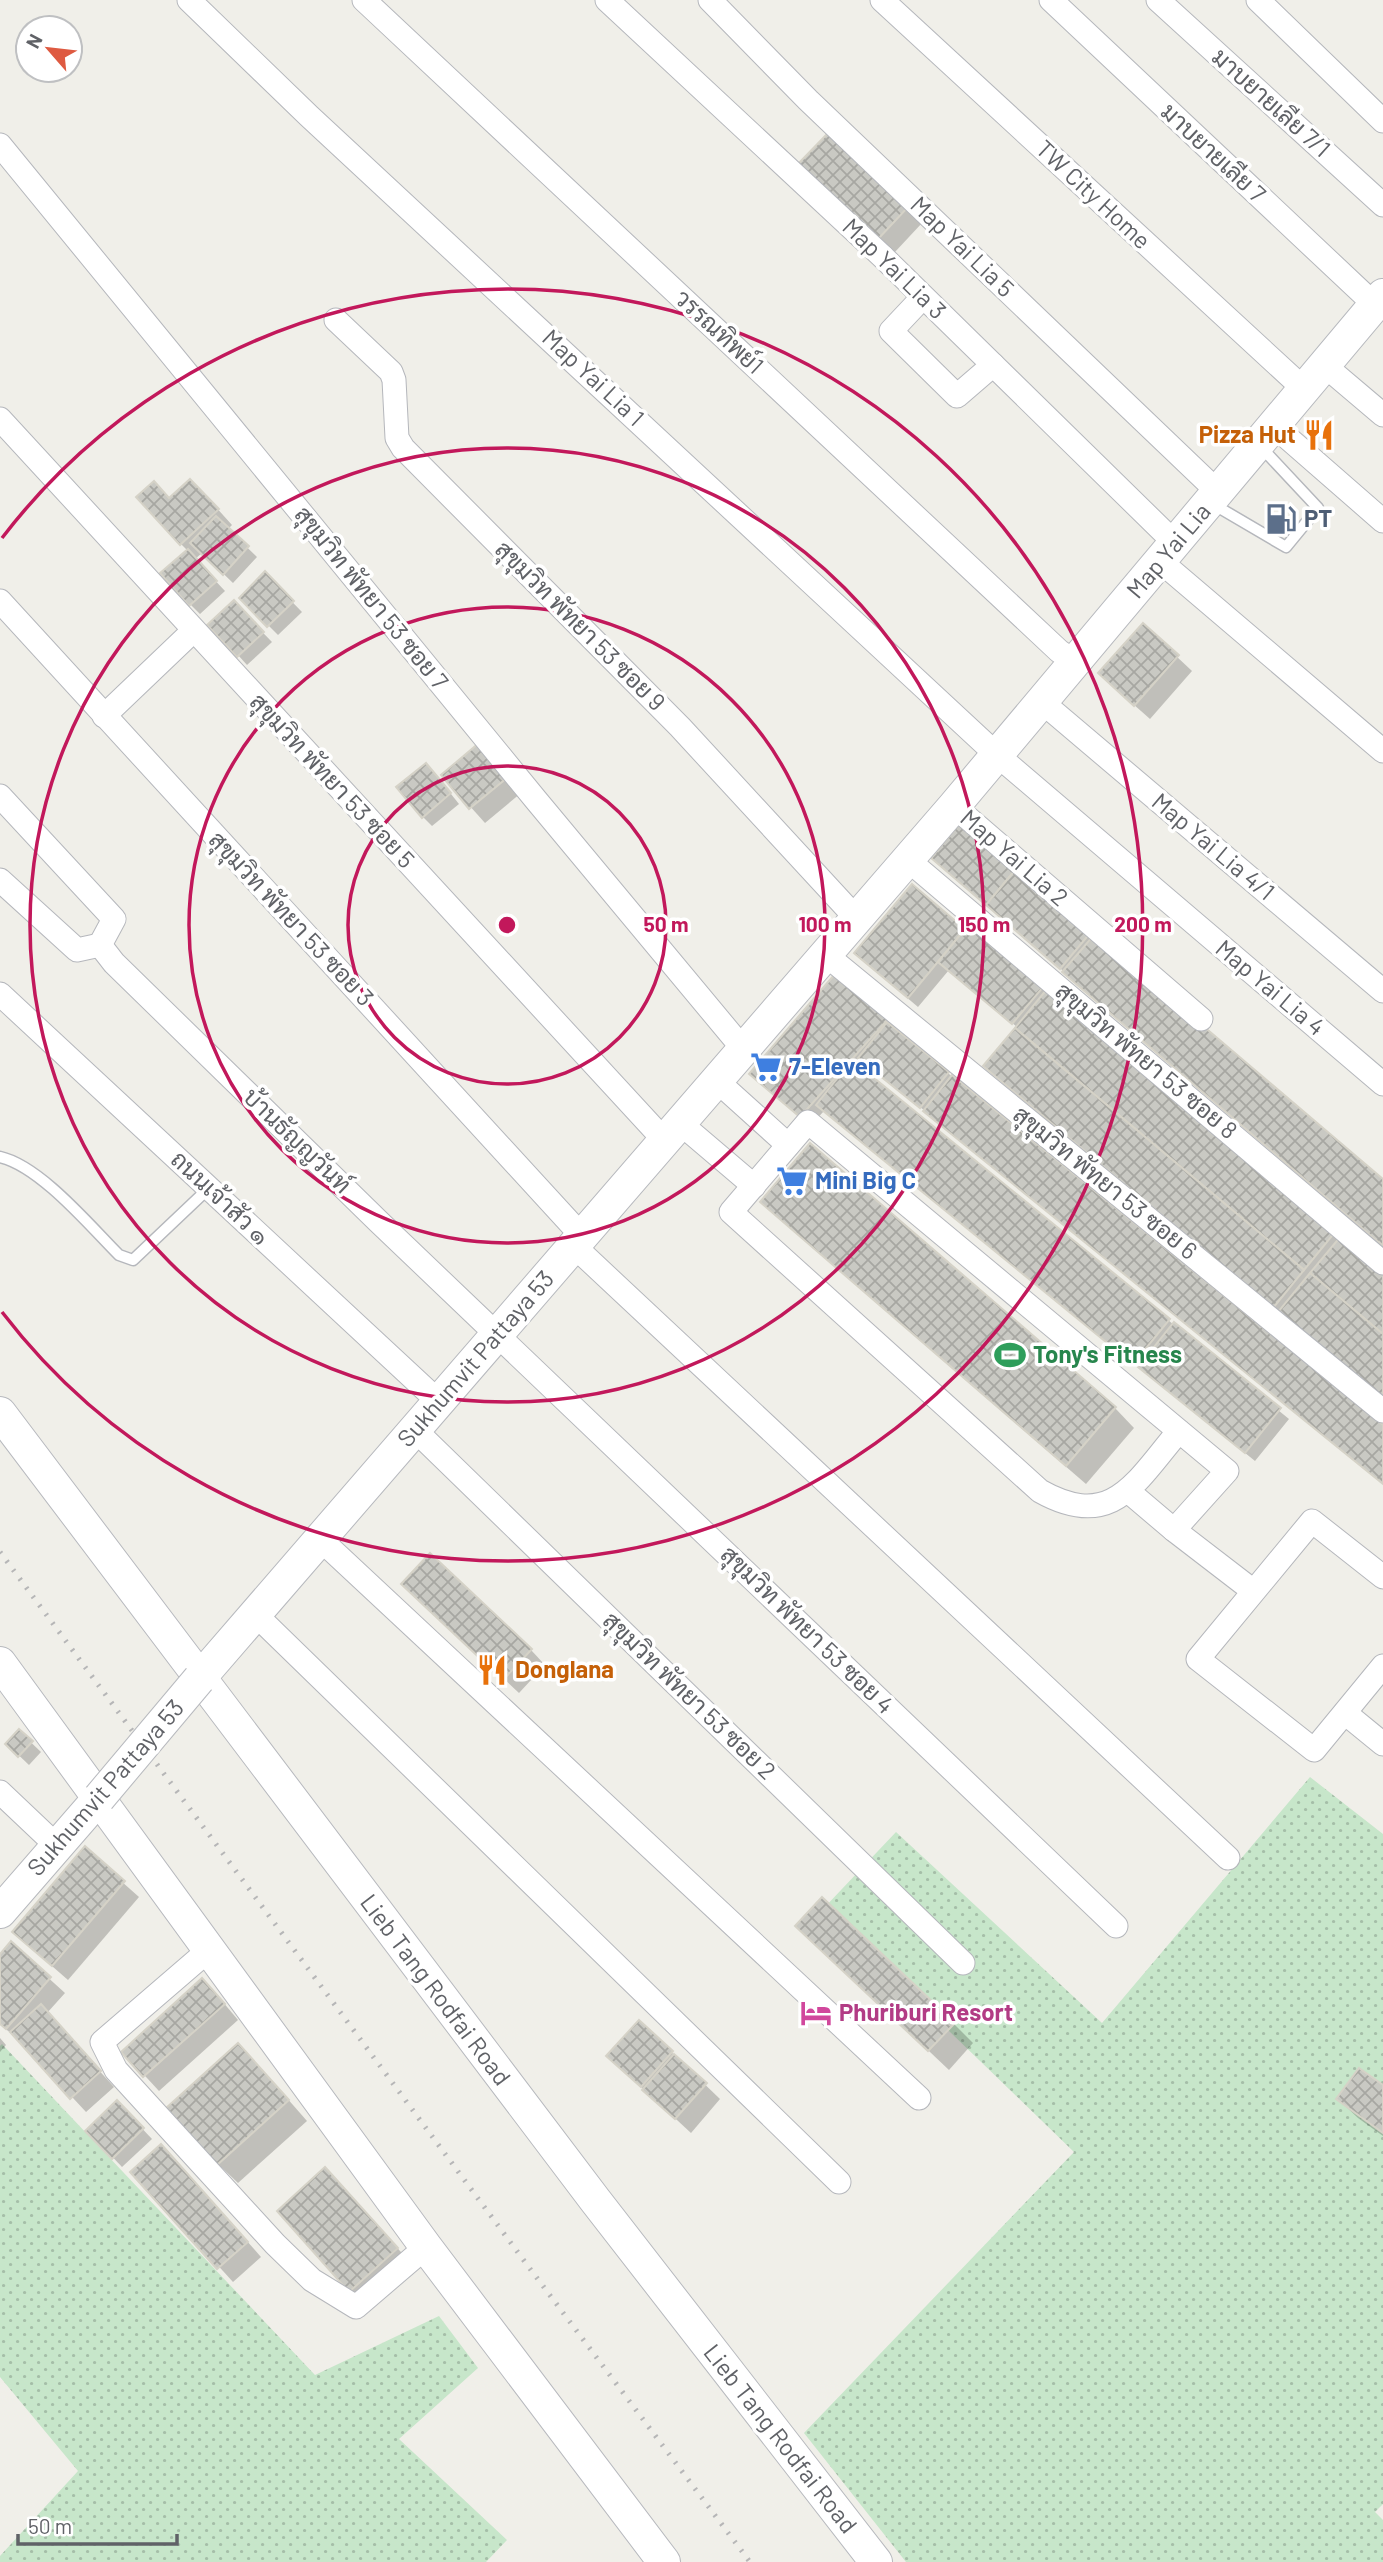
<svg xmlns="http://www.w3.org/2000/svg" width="1383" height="2562" viewBox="0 0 1383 2562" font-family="Barlow,Sarabun,sans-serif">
	<defs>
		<pattern id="grass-dots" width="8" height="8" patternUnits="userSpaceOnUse" patternTransform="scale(1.75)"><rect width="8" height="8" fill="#c7e6ca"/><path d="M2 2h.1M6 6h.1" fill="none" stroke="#a5bea8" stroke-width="1.8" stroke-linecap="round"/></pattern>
		<pattern id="building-cross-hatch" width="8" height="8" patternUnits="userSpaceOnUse" patternTransform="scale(1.75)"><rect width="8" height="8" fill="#c9c9c3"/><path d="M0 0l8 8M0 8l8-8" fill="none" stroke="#a7a7a2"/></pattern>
	</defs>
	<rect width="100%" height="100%" fill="#f0efe9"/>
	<g fill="url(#grass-dots)">
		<polygon points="1310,1777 1383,1834 1383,2504 1375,2512 1383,2520 1383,2562 906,2562 804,2433 1074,2152 823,1909 896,1832 1102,2023"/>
		<polygon points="2,2044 315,2375 439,2316 478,2368 399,2439 507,2540 486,2562 0,2562 0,2556 78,2471 0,2377 0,2046"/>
	</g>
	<g fill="#0003">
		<polygon points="830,134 923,222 894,253 815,179"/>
		<polygon points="205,495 232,525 228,529 257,557 233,583 202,553 195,559 225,591 200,614 191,605 188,551 181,544 170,500"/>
		<polygon points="265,574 302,612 278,635 241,598"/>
		<polygon points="243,612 272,642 247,665 238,655"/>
		<polygon points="1143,625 1192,671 1150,719 1115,688"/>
		<polygon points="479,745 521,793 485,823 443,776"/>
		<polygon points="435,774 459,804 432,826 423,817"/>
		<polygon points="961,824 1383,1182 1383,1245 942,867"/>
		<polygon points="966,932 1046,991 1340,1238 1283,1316 995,1075 1017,1027 949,970 918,1007 866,963"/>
		<polygon points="835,976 898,1027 895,1030 1383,1428 1383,1484 866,1063 861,1069 1289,1419 1255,1461 824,1111 811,1125 761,1083"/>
		<polygon points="762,1202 1115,1408 1134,1428 1086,1484 782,1221"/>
		<polygon points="418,1599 531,1650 545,1665 519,1693"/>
		<polygon points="19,1731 41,1752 29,1765 7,1744"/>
		<polygon points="85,1849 139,1897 68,1980 29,1946"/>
		<polygon points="11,1944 65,1993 47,2013 114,2087 86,2112 22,2043 0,2024 0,1956"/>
		<polygon points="817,1945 954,2024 973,2043 949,2070"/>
		<polygon points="217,1995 238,2020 159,2091 123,2052"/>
		<polygon points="640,2022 720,2099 691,2133 623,2070"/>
		<polygon points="0,2038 6,2045 0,2052"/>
		<polygon points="258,2065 307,2121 238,2183 218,2164"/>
		<polygon points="1383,2087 1383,2136 1358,2118 1338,2099"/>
		<polygon points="117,2102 152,2139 122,2167 88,2131"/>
		<polygon points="176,2161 261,2257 233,2282 133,2172"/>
		<polygon points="345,2189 416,2269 370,2310 351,2291"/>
	</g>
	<g fill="url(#building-cross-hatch)" stroke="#d5d2c7" stroke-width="2">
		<polygon points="830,131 909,206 878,239 798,164"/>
		<polygon points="190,479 219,509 180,545 136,497 154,481 169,498"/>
		<polygon points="216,516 249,546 223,575 190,543"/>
		<polygon points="188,549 217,581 189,606 160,573"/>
		<polygon points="265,571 294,601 267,627 239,598"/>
		<polygon points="234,600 264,632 237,657 207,625"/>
		<polygon points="1143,623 1179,655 1134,706 1098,673"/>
		<polygon points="479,743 508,777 469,809 441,775"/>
		<polygon points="426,763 451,793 422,818 396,787"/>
		<polygon points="961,822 1016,869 986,905 931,858"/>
		<polygon points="1016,869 1091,932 1060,969 986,905"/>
		<polygon points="912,884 965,929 908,998 854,953"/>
		<polygon points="969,924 1044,986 1012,1024 938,962"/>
		<polygon points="1095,934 1383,1179 1383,1246 1062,972"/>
		<polygon points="835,974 890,1017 800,1117 749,1074"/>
		<polygon points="1047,989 1336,1231 1304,1270 1015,1028"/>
		<polygon points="887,1022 949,1072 920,1108 858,1058"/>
		<polygon points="1015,1028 1304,1270 1273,1308 983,1066"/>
		<polygon points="852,1060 1170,1319 1133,1364 816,1105"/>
		<polygon points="952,1075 1383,1425 1383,1484 923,1111"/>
		<polygon points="810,1143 1116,1407 1066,1466 760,1202"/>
		<polygon points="1341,1236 1383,1272 1383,1334 1310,1273"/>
		<polygon points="1310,1273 1383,1334 1383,1399 1278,1312"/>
		<polygon points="1174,1322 1281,1408 1245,1453 1138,1367"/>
		<polygon points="430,1553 532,1649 503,1680 401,1584"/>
		<polygon points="19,1729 33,1741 18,1757 5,1744"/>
		<polygon points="85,1846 125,1881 52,1966 12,1932"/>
		<polygon points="822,1897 955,2023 928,2051 795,1926"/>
		<polygon points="11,1941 51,1977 6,2029 0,2024 0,1954"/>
		<polygon points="202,1978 225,2004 143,2077 121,2052"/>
		<polygon points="41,2004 101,2071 70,2099 10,2032"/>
		<polygon points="639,2020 673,2051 641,2087 606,2056"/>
		<polygon points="238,2043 289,2100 217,2165 166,2108"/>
		<polygon points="674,2054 707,2083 675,2119 642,2090"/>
		<polygon points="1359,2068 1383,2085 1383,2133 1336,2099"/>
		<polygon points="117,2100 144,2128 112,2159 85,2131"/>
		<polygon points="161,2144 248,2242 217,2269 130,2172"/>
		<polygon points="325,2167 398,2248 349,2292 277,2211"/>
	</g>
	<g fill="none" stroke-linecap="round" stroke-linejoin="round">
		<defs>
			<g id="lane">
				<polyline points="1211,503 1286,547 1318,508 1260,446"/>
				<path d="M0 1157C40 1166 90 1226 119 1255L133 1260 209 1188"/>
			</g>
			<g id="street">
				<polyline points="189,0 309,116 997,755 1383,1084"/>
				<polyline points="364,0 1059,651 1075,662"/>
				<polyline points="607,0 884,258 1175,543"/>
				<polyline points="710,0 808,100 1218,492"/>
				<polyline points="882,0 1304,389"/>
				<polyline points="1051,0 1375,305"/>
				<polyline points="1158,0 1383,205"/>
				<polyline points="1258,0 1383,121"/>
				<polyline points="0,145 536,800 744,1050"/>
				<polyline points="923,297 891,331 957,396 993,365"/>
				<polyline points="336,320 391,372 394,380 397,438 403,448 680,727 857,919"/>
				<polyline points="1324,365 1383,415"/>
				<polyline points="0,419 665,1141"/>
				<polyline points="1274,426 1383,521"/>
				<polyline points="1160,561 1383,751"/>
				<polyline points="0,601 582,1236"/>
				<polyline points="1042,702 1383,991"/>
				<polyline points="104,716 193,631"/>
				<polyline points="0,796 114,919 100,945"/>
				<polyline points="954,806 1201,1019"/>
				<polyline points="908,860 1383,1263"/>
				<polyline points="0,880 77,950 100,945"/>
				<polyline points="100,945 114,963 379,1222 1116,1926"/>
				<polyline points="826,955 1383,1411"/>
				<polyline points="0,994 439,1402"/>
				<polyline points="717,1081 788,1145"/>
				<polyline points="680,1123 754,1186"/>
				<polyline points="574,1246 1228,1858"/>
				<polyline points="415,1430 963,1963"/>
				<path d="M1128 1491 1174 1530 1227 1471 1179 1431 808 1122 731 1212 1040 1491C1113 1532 1136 1481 1179 1431"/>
				<polyline points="1174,1530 1252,1590"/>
				<polyline points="320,1539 919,2098"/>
				<polyline points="1383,1577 1312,1521 1198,1659 1314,1750 1383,1666"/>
				<polyline points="255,1614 839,2182"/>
				<polyline points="1345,1713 1383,1744"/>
				<polyline points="0,1792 57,1846"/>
				<polyline points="210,1949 102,2042 116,2070 275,2244 312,2280 356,2307 426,2247"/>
			</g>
			<g id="secondary">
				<polyline points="0,1413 595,2200 876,2562"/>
				<polyline points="0,1663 426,2247 664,2562"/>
				<polyline points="199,1679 954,806 1383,295"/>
				<polyline points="0,1912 99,1798"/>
			</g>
		</defs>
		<use href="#lane" stroke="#b5b7bc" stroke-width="13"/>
		<use href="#street" stroke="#b5b7bc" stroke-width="25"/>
		<use href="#secondary" stroke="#b7b9be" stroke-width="34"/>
		<use href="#lane" stroke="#fff" stroke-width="10"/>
		<use href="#street" stroke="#fff" stroke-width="23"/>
		<use href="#secondary" stroke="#fff" stroke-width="32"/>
		<polyline stroke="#b6b6b7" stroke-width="5" stroke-dasharray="2 9" stroke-linecap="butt" points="0,1552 525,2262 750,2562"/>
		<defs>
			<polyline id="secondary-bridge" points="99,1798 199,1679"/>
		</defs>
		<use href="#secondary-bridge" stroke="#b7b9be" stroke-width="34" stroke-linecap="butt"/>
		<use href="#secondary-bridge" stroke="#fff" stroke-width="32"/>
	</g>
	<g fill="none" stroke="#c2185b" stroke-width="3.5">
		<circle cx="507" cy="925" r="159"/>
		<circle cx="507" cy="925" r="318"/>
		<circle cx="507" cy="925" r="477"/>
		<path d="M2 538A636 636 0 1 1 2 1312"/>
	</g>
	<defs>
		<symbol id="restaurant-bare" viewBox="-9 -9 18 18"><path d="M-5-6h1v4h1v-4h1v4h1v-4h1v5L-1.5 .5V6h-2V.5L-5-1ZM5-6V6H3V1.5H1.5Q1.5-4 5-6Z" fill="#e8710a" stroke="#fff" stroke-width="2.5" paint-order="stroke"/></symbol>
		<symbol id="fuel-bare" viewBox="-9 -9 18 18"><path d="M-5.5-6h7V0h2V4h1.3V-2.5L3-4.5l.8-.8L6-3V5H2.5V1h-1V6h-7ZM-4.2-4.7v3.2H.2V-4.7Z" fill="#5c6f8a" stroke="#fff" stroke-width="2.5" paint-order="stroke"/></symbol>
		<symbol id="supermarket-bare" viewBox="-9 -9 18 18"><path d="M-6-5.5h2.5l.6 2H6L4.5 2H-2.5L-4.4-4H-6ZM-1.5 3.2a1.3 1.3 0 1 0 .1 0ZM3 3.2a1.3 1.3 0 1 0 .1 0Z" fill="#3f7fe0" stroke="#fff" stroke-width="2.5" paint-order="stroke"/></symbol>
		<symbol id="stadium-bare" viewBox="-9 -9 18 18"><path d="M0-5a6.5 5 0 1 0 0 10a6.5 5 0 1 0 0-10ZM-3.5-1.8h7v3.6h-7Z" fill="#2e9e5b" stroke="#fff" stroke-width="2.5" paint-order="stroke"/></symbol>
		<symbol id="hotel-bare" viewBox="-9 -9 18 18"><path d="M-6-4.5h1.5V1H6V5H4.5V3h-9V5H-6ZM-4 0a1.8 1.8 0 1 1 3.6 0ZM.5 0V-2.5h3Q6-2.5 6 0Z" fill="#d1479c" stroke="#fff" stroke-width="2.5" paint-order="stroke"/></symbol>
	</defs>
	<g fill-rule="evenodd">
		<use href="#restaurant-bare" x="1297" y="413" width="44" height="44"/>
		<use href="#fuel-bare" x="1259" y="497" width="44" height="44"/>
		<use href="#supermarket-bare" x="744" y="1045" width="44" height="44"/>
		<use href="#supermarket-bare" x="770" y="1159" width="44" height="44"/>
		<use href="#stadium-bare" x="988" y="1333" width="44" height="44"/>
		<use href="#restaurant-bare" x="470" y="1648" width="44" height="44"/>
		<use href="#hotel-bare" x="794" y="1991" width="44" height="44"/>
	</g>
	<g text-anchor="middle" stroke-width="7" stroke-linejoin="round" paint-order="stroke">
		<g font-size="24" fill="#606267" stroke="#fff">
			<text transform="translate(1271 103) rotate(42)" y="8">มาบยายเลีย 7/1</text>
			<text transform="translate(1213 153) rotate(43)" y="8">มาบยายเลีย 7</text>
			<text transform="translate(1093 195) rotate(43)" y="8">TW City Home</text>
			<text transform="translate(962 247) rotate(44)" y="8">Map Yai Lia 5</text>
			<text transform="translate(894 269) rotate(44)" y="8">Map Yai Lia 3</text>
			<text transform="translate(719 332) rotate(43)" y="8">วรรณทิพย์1</text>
			<text transform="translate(593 378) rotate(43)" y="8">Map Yai Lia 1</text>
			<text transform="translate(1169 551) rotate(-50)" y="8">Map Yai Lia</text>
			<text transform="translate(371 598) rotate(51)" y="8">สุขุมวิท พัทยา 53 ซอย 7</text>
			<text transform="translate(580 626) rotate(45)" y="8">สุขุมวิท พัทยา 53 ซอย 9</text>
			<text transform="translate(332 781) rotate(47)" y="8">สุขุมวิท พัทยา 53 ซอย 5</text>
			<text transform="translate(1213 847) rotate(40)" y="8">Map Yai Lia 4/1</text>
			<text transform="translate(1014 858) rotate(41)" y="8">Map Yai Lia 2</text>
			<text transform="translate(291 919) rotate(47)" y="8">สุขุมวิท พัทยา 53 ซอย 3</text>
			<text transform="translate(1270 988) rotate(40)" y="8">Map Yai Lia 4</text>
			<text transform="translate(1146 1061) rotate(40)" y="8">สุขุมวิท พัทยา 53 ซอย 8</text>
			<text transform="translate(297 1141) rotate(44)" y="8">บ้านธัญญวันท์</text>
			<text transform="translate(1105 1183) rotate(39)" y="8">สุขุมวิท พัทยา 53 ซอย 6</text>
			<text transform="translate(220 1198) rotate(43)" y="8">ถนนเจ้าสัว ๑</text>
			<text transform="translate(476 1359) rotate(-49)" y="8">Sukhumvit Pattaya 53</text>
			<text transform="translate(807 1630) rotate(44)" y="8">สุขุมวิท พัทยา 53 ซอย 4</text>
			<text transform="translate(689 1696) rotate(44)" y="8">สุขุมวิท พัทยา 53 ซอย 2</text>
			<text transform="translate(106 1788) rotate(-49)" y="8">Sukhumvit Pattaya 53</text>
			<text transform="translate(435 1990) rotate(53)" y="8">Lieb Tang Rodfai Road</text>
			<text transform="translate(780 2439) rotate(52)" y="8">Lieb Tang Rodfai Road</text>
		</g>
		<g font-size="24" font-weight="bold" fill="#c56008" stroke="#fff" text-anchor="end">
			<text x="1296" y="443">Pizza Hut</text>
			<text x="515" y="1678" text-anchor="start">Donglana</text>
		</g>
		<g font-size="24" font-weight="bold" fill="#4e5e75" stroke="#fff" text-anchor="start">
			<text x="1304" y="527">PT</text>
		</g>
		<g font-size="24" font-weight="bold" fill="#366cbe" stroke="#fff" text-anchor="start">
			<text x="789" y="1075">7-Eleven</text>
			<text x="815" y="1189">Mini Big C</text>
		</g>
		<g font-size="24" font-weight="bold" fill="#27864d" stroke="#fff" text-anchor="start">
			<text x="1033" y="1363">Tony's Fitness</text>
		</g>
		<g font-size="24" font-weight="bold" fill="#b23c85" stroke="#fff" text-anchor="start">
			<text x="839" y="2021">Phuriburi Resort</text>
		</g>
	</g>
	<circle cx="507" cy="925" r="10" fill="#c2185b" stroke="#fff" stroke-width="3.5"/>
	<g font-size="21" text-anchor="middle" font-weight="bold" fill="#c2185b" stroke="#fff" stroke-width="7" stroke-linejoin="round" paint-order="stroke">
		<text x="666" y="932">50 m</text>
		<text x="825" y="932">100 m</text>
		<text x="984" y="932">150 m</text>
		<text x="1143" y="932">200 m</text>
	</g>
	<g transform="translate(49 49) rotate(298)"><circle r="33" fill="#ffffff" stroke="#bfc0c2" stroke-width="2"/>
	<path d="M0-5L12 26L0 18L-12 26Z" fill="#de5a41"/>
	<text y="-10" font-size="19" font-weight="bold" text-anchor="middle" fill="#606267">N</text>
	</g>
	<path d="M18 2534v10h159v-10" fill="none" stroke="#606267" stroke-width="3.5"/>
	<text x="28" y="2534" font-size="21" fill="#606267" stroke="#ffffff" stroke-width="5" paint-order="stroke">50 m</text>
</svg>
